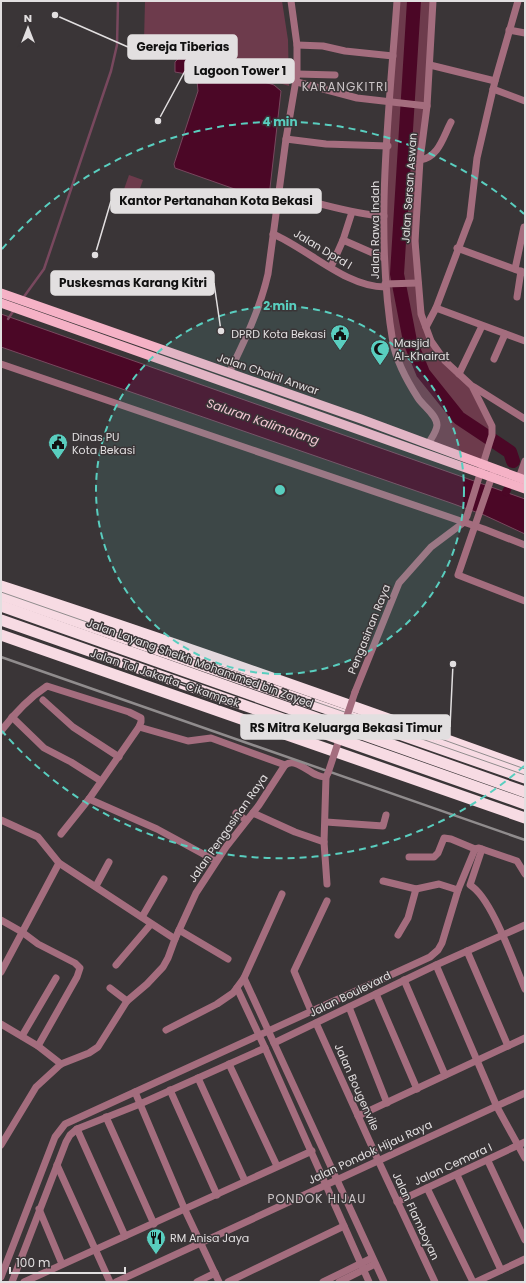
<svg xmlns="http://www.w3.org/2000/svg" width="526" height="1283" viewBox="0 0 526 1283" font-family="Poppins,sans-serif">
	<rect width="100%" height="100%" fill="#3a3537"/>
	<g fill="#6d3b4c">
		<polygon points="145,1 282,1 288,40 289,86 144,41"/>
		<polygon points="397,1 433,1 420,160 418,283 431,341 472,386 492,426 484,465 428,444 437,426 407,379 392,335 384,216"/>
		<polygon points="129,175 143,180 137,197 123,192"/>
	</g>
	<g fill="#4b0726" stroke="#78485e">
		<polygon points="181,56 274,85 281,91 269,197 263,199 175,168 174,164 198,91 197,81 192,75 175,72 175,62"/>
		<polygon points="1,314 525,499 525,534 484,515 451,503 1,347"/>
	</g>
	<g fill="none" stroke-linecap="round" stroke-linejoin="round">
		<g stroke="#78485e" stroke-width="2.5">
			<polyline points="23,298 44,269 111,71 117,45 118,1"/>
			<polyline points="8,319 14,310"/>
		</g>
		<polyline stroke="#4b0726" stroke-width="8" points="506,492 507,490"/>
		<polyline stroke="#4b0726" stroke-width="14" points="414,1 397,274 410,341 423,373 459,418 510,452 513,461"/>
		<g stroke="#a46d7e" stroke-width="7">
			<path d="M397 1C389 114 374 231 393 343 397 363 407 381 418 398 423 406 437 415 437 425 437 431 431 439 428 444"/>
			<polyline points="509,30 525,33"/>
			<polyline points="297,45 323,46 345,51 393,56"/>
			<polyline points="430,65 495,81"/>
			<polyline points="297,74 335,75"/>
			<polyline points="297,82 357,98 427,106"/>
			<polyline points="493,89 525,101"/>
			<polyline points="286,139 326,144 388,146"/>
			<path d="M420 160C439 157 443 137 451 122"/>
			<path d="M278 195C314 200 348 214 384 216"/>
			<path d="M273 234C308 249 346 287 385 287"/>
			<polyline points="343,240 384,258"/>
			<polyline points="457,248 525,273"/>
			<polyline points="331,267 343,240 352,212"/>
			<polyline points="515,269 524,227"/>
			<polyline points="385,284 418,283"/>
			<polyline points="517,297 521,271"/>
			<polyline points="436,308 525,341"/>
			<polyline points="426,327 436,308 470,218 477,158 495,81 518,1"/>
			<polyline points="494,359 505,334"/>
			<polyline points="1,364 484,529 525,545"/>
			<path d="M229 373C245 340 260 309 268 274L286 139 297 74V45L291 1"/>
			<polyline points="459,374 482,326"/>
			<polyline points="474,387 525,419"/>
			<polyline points="493,473 458,575 525,601"/>
			<polyline points="519,478 525,461"/>
			<polyline points="355,692 399,583 431,547 463,523 467,516 492,435 492,426 472,386 445,361 431,341 421,314 415,241 420,160 427,106 433,1"/>
			<polyline points="43,700 73,727 119,757"/>
			<polyline points="12,717 44,748 71,762 101,781"/>
			<polyline points="139,727 188,741 211,738 285,765"/>
			<path d="M1 731C14 714 29 698 47 686L129 712 141 718V722L139 727 89 799 61 834"/>
			<polyline points="326,777 324,842 327,884"/>
			<polyline points="89,799 157,829 216,861"/>
			<polyline points="236,813 246,820"/>
			<polyline points="253,813 295,832 324,842"/>
			<polyline points="1,820 38,837 59,863 175,939"/>
			<polyline points="326,822 383,826 386,815"/>
			<path d="M482 849 470 885C492 898 514 964 525 989"/>
			<polyline points="409,857 434,857 438,853 444,838 451,839 475,849"/>
			<polyline points="383,881 416,889 439,884 458,890"/>
			<polyline points="96,886 109,862"/>
			<polyline points="142,917 164,879"/>
			<polyline points="1,920 22,932 38,944 75,963 80,968 77,977 38,1046"/>
			<polyline points="179,930 228,959"/>
			<polyline points="398,935 408,918 416,889"/>
			<polyline points="467,951 508,1046"/>
			<polyline points="116,965 151,924"/>
			<polyline points="436,965 497,1107 525,1158"/>
			<polyline points="1,972 59,863"/>
			<polyline points="244,978 384,1282"/>
			<polyline points="404,980 445,1075"/>
			<polyline points="110,988 127,1001"/>
			<polyline points="237,988 265,1048 369,1282"/>
			<polyline points="376,994 417,1089"/>
			<polyline points="349,1007 387,1103"/>
			<polyline points="311,1011 294,971 327,901"/>
			<polyline points="316,1023 378,1160 435,1282"/>
			<polyline points="1,1024 38,1046 61,1064"/>
			<polyline points="166,1030 217,1004 233,993 244,978 282,894"/>
			<polyline points="22,1036 56,978"/>
			<polyline points="274,1043 436,965 525,925"/>
			<polyline points="229,1064 277,1166"/>
			<polyline points="198,1078 245,1181"/>
			<polyline points="170,1090 217,1195"/>
			<polyline points="135,1092 185,1210 219,1282"/>
			<polyline points="358,1116 525,1038"/>
			<polyline points="106,1117 154,1224"/>
			<polyline points="77,1129 125,1236"/>
			<path d="M1 1145 36 1087 61 1064 89 1053 98 1047 127 1001 147 984 163 967 168 958 175 939 196 893 226 847 259 805 285 765C298 756 311 778 326 777L328 773"/>
			<polyline points="488,1161 525,1240"/>
			<polyline points="57,1165 110,1282"/>
			<polyline points="457,1175 501,1270"/>
			<polyline points="427,1188 473,1282"/>
			<polyline points="397,1202 525,1142"/>
			<polyline points="39,1209 62,1264"/>
			<polyline points="1,1277 55,1137 65,1124 430,957 438,950 442,943 458,890 475,849 479,848 517,861 525,874"/>
			<polyline points="12,1282 66,1142 70,1135 77,1129 140,1104 265,1048"/>
			<polyline points="24,1282 312,1151"/>
			<polyline points="116,1282 525,1093"/>
			<polyline points="197,1282 215,1273"/>
			<polyline points="228,1282 344,1226"/>
			<polyline points="323,1282 372,1258"/>
			<polyline points="339,1282 375,1264"/>
			<polyline points="476,1282 525,1259"/>
		</g>
		<g stroke="#f5b2c6" stroke-width="9">
			<polyline points="1,293 361,419 525,480"/>
			<polyline points="1,303 525,489"/>
		</g>
		<g stroke="#f7dbe3" stroke-width="11">
			<path d="M1 586C177 643 351 705 525 768"/>
			<polyline points="1,595 525,778"/>
			<polyline points="1,635 525,818"/>
		</g>
		<g stroke="#908c8d" stroke-width="1">
			<polyline points="1,592 525,775"/>
			<polyline points="416,730 525,769"/>
		</g>
		<polyline stroke="#908c8d" stroke-width="2.5" points="1,657 525,840"/>
		<polyline stroke="#a46d7e" stroke-width="7" points="328,773 355,692"/>
		<g stroke="#f7dbe3" stroke-width="11">
			<polyline points="1,606 525,792"/>
			<polyline points="1,620 525,804"/>
		</g>
	</g>
	<circle cx="280" cy="490" r="184" fill="#59cebf" fill-opacity=".12"/>
	<g fill="none" stroke="#59cebf" stroke-width="2" stroke-dasharray="7 5">
		<circle cx="280" cy="490" r="184"/>
		<path d="M524 766A368 368 0 0 1 2 731M2 249A368 368 0 0 1 524 214"/>
	</g>
	<defs>
		<symbol id="civic-pin" viewBox="-11 -11 22 30"><path d="M0 17L-7.5 6A9.5 9.5 0 1 1 7.5 6Z" fill="#59cebf" stroke="#3a3537"/><path d="M-.6-6.5H3V-4.5H.6V-3L4-1V1h2V6H-6V1h2V-1L-.6-3ZM-1.2 2.5V6h2.4V2.5Z" fill="#111"/></symbol>
		<symbol id="mosque-pin" viewBox="-11 -11 22 30"><path d="M0 17L-7.5 6A9.5 9.5 0 1 1 7.5 6Z" fill="#59cebf" stroke="#3a3537"/><path d="M3.5-4.9A6 6 0 1 0 3.5 4.9A5 5 0 1 1 3.5-4.9Z" fill="#111"/></symbol>
		<symbol id="restaurant-pin" viewBox="-11 -11 22 30"><path d="M0 17L-7.5 6A9.5 9.5 0 1 1 7.5 6Z" fill="#59cebf" stroke="#3a3537"/><path d="M-5-6h1v4h1v-4h1v4h1v-4h1v5L-1.5 .5V6h-2V.5L-5-1ZM5-6V6H3V1.5H1.5Q1.5-4 5-6Z" fill="#111"/></symbol>
	</defs>
	<g fill-rule="evenodd">
		<use href="#civic-pin" x="329" y="323" width="22" height="30"/>
		<use href="#mosque-pin" x="369" y="338" width="22" height="30"/>
		<use href="#civic-pin" x="47" y="432" width="22" height="30"/>
		<use href="#restaurant-pin" x="145" y="1227" width="22" height="30"/>
	</g>
	<g text-anchor="middle" stroke-width="3" stroke-linejoin="round" paint-order="stroke">
		<g font-size="11" fill="#e2dfe0" stroke="#3a3537">
			<text transform="translate(409 188) rotate(-86)" y="4">Jalan Sersan Aswan</text>
			<text transform="translate(375 230) rotate(-90)" y="4">Jalan Rawa Indah</text>
			<text transform="translate(323 249) rotate(31)" y="4">Jalan Dprd I</text>
			<text transform="translate(268 374) rotate(19)" y="4">Jalan Chairil Anwar</text>
			<text transform="translate(369 629) rotate(-68)" y="4">Pengasinan Raya</text>
			<text transform="translate(200 663) rotate(20)" y="4">Jalan Layang Sheikh Mohammed bin Zayed</text>
			<text transform="translate(165 678) rotate(19)" y="4">Jalan Tol Jakarta–Cikampek</text>
			<text transform="translate(228 828) rotate(-55)" y="4">Jalan Pengasinan Raya</text>
			<text transform="translate(350 994) rotate(-26)" y="4">Jalan Boulevard</text>
			<text transform="translate(357 1087) rotate(66)" y="4">Jalan Bougenvile</text>
			<text transform="translate(370 1152) rotate(-25)" y="4">Jalan Pondok Hijau Raya</text>
			<text transform="translate(453 1164) rotate(-25)" y="4">Jalan Cemara I</text>
			<text transform="translate(416 1216) rotate(65)" y="4">Jalan Flamboyan</text>
		</g>
		<g font-size="11" fill="#e2dfe0" stroke="#3a3537" text-anchor="start">
			<text x="326" y="338" text-anchor="end">DPRD Kota Bekasi</text>
			<text x="394" y="347">Masjid<tspan x="394" dy="13">Al-Khairat</tspan></text>
			<text x="72" y="441">Dinas PU<tspan x="72" dy="13">Kota Bekasi</tspan></text>
			<text x="170" y="1242">RM Anisa Jaya</text>
		</g>
		<g font-size="12" letter-spacing="1" fill="#cac4c6" stroke="#3a3537">
			<text x="345" y="91">KARANGKITRI</text>
			<text x="317" y="1203">PONDOK HIJAU</text>
		</g>
		<g font-size="12" font-style="italic" fill="#f5c9d5" stroke="#3a3537">
			<text transform="translate(263 422) rotate(19)" y="4">Saluran Kalimalang</text>
		</g>
	</g>
	<circle cx="280" cy="490" r="6" fill="#59cebf" stroke="#3a3537" stroke-width="2"/>
	<g font-size="12" text-anchor="middle" font-weight="bold" fill="#59cebf" stroke="#3a3537" stroke-width="3" stroke-linejoin="round" paint-order="stroke">
		<text x="280" y="126">4 min</text>
		<text x="280" y="310">2 min</text>
	</g>
	<path fill="none" stroke="#e2dfe0" stroke-width="1.5" d="M55 15L128 47M158 121L185 71M95 255L111 201M221 331L214 283M453 664L450 727"/>
	<g fill="#e2dfe0" stroke="#3a3537" stroke-width="1.5">
		<circle cx="55" cy="15" r="4"/>
		<circle cx="158" cy="121" r="4"/>
		<circle cx="95" cy="255" r="4"/>
		<circle cx="221" cy="331" r="4"/>
		<circle cx="453" cy="664" r="4"/>
	</g>
	<g fill="#e2dfe0" stroke="#e2dfe0" stroke-width="1.5">
		<rect x="128" y="35" width="109" height="24" rx="4"/>
		<rect x="185" y="59" width="109" height="24" rx="4"/>
		<rect x="111" y="189" width="210" height="24" rx="4"/>
		<rect x="51" y="271" width="163" height="24" rx="4"/>
		<rect x="241" y="715" width="209" height="24" rx="4"/>
	</g>
	<g font-size="12" text-anchor="middle" font-weight="bold" fill="#111">
		<text x="183" y="51">Gereja Tiberias</text>
		<text x="240" y="75">Lagoon Tower 1</text>
		<text x="216" y="205">Kantor Pertanahan Kota Bekasi</text>
		<text x="133" y="287">Puskesmas Karang Kitri</text>
		<text x="346" y="732">RS Mitra Keluarga Bekasi Timur</text>
	</g>
	<rect width="526" height="1283" fill="none" stroke="#e2dfe0" stroke-width="4"/>
	<g transform="translate(28 28)" stroke="#3a3537" stroke-width="3" paint-order="stroke">
	<path d="M0-3L7 15L0 10L-7 15Z" fill="#e2dfe0"/>
	<text y="-6" font-size="11" font-weight="bold" text-anchor="middle" fill="#e2dfe0">N</text>
	</g>
	<path d="M10 1267v6h115v-6" fill="none" stroke="#e2dfe0" stroke-width="2"/>
	<text x="16" y="1267" font-size="12" fill="#e2dfe0" stroke="#3a3537" stroke-width="3" paint-order="stroke">100 m</text>
</svg>
